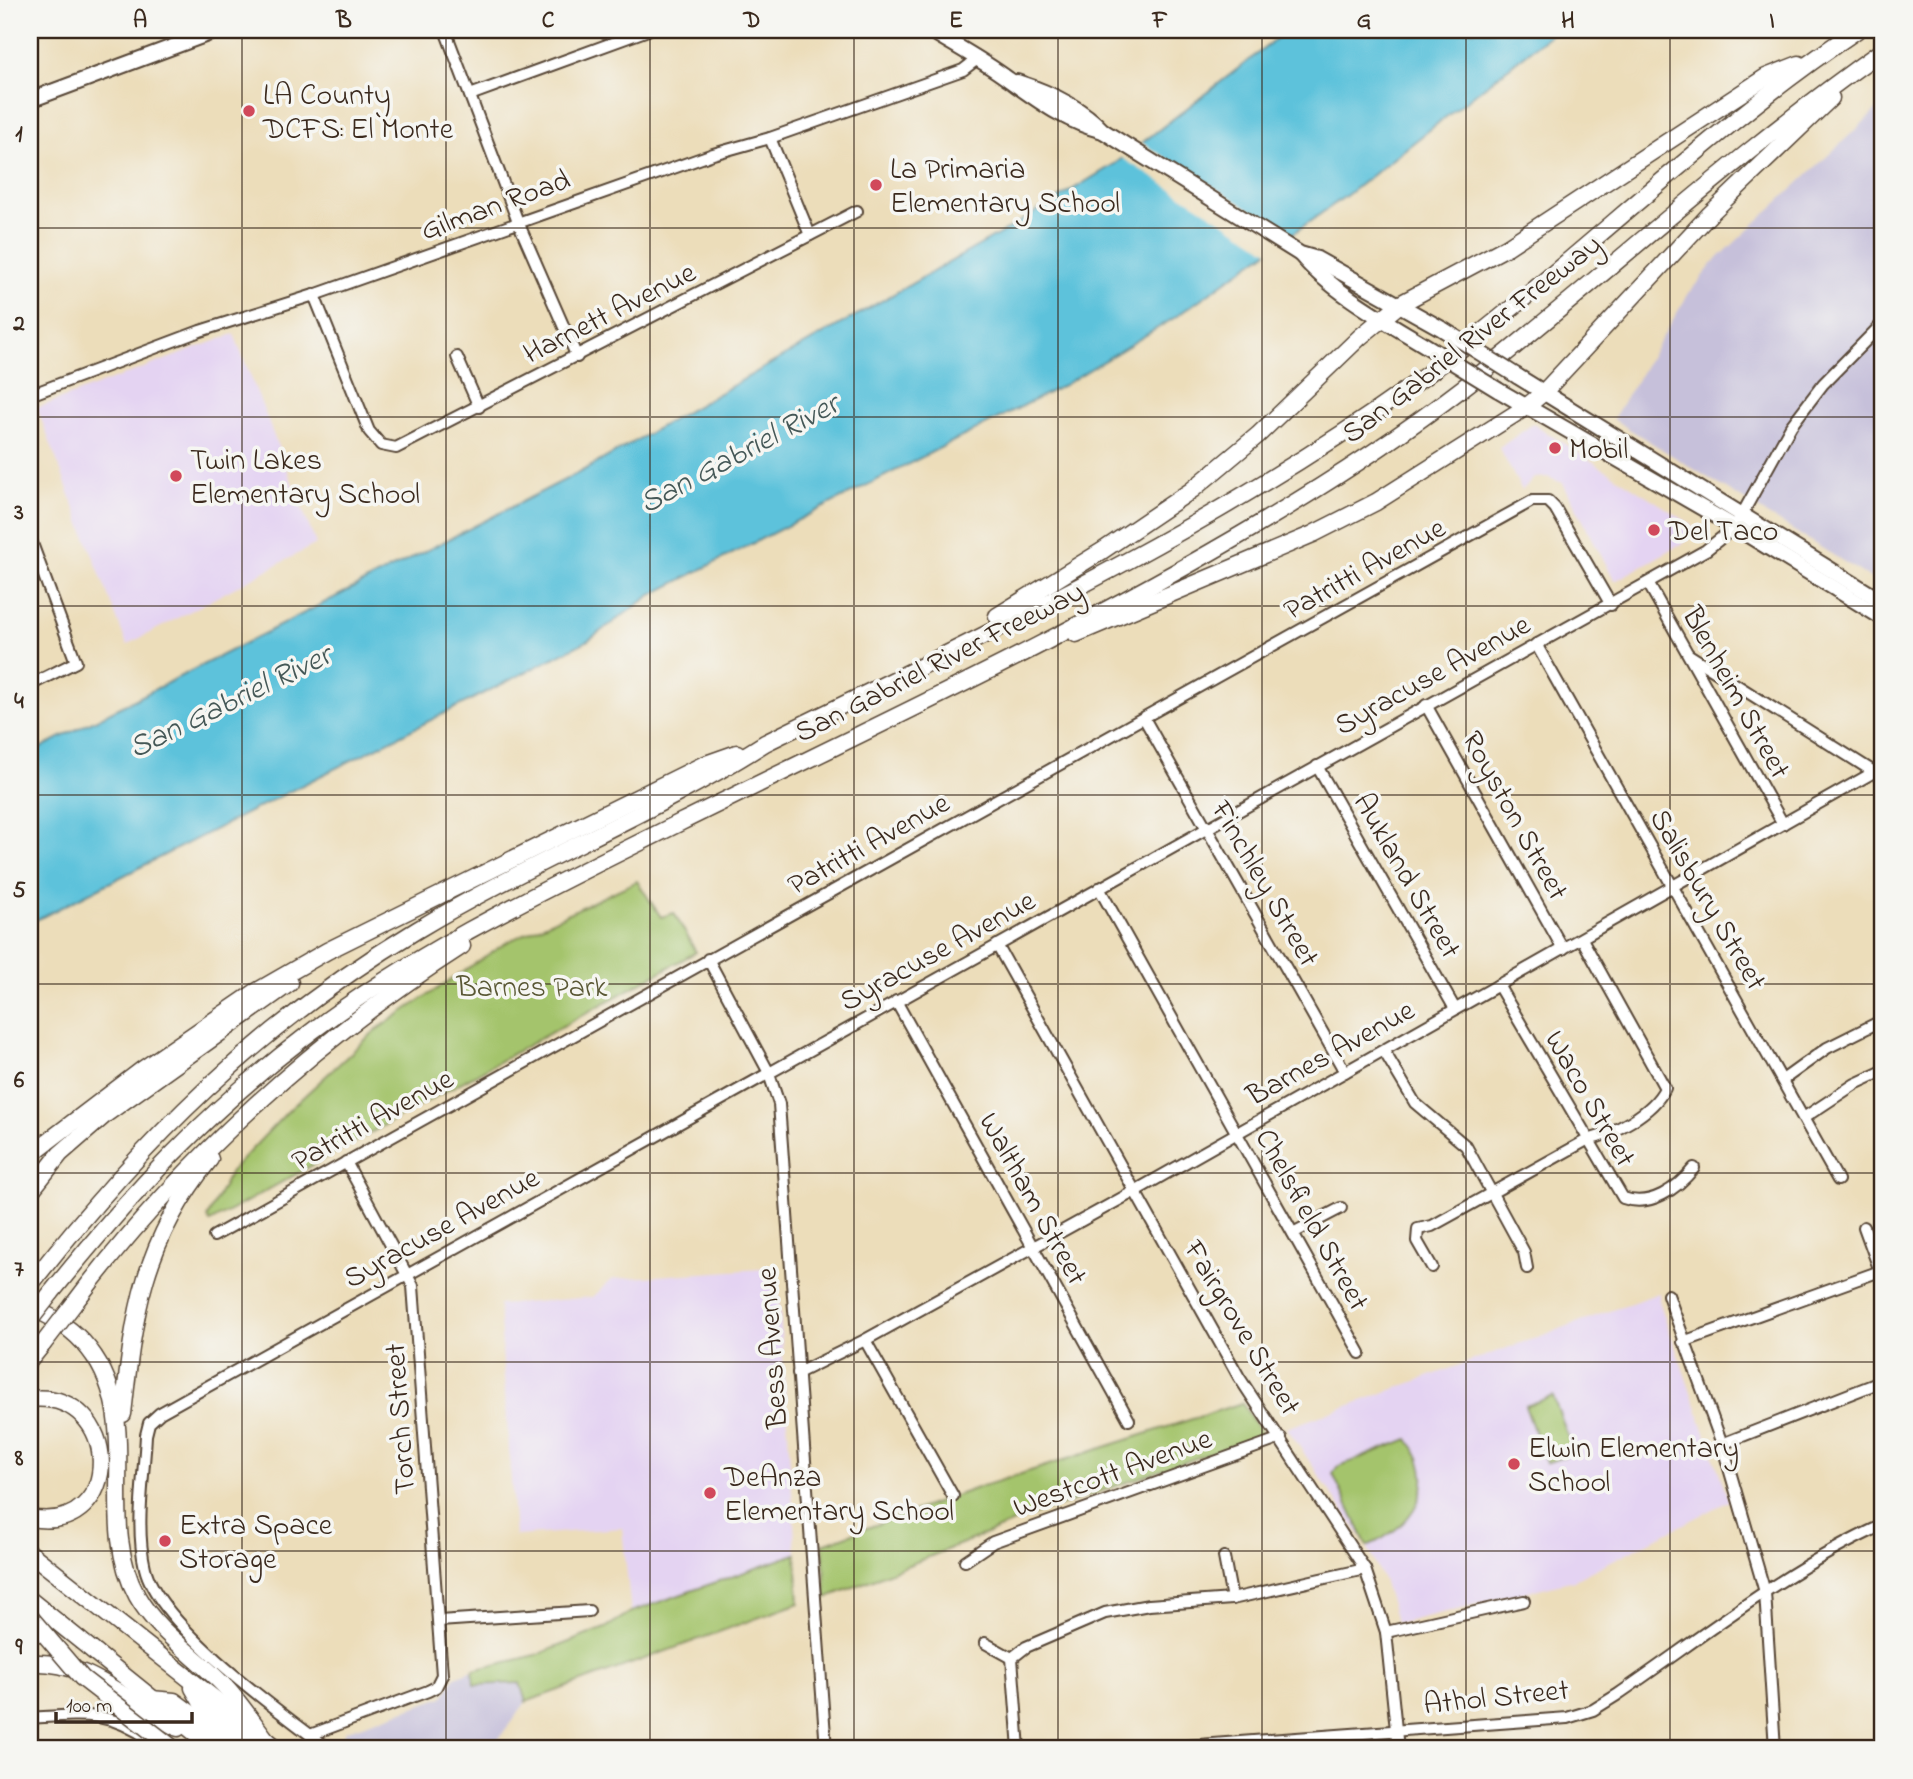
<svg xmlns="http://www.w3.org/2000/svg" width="1913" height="1779" viewBox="0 0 1913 1779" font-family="'Indie Flower',sans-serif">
	<rect width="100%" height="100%" fill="#f6f6f2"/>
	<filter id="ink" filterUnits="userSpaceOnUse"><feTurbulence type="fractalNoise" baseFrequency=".0143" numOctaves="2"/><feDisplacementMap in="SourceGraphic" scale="14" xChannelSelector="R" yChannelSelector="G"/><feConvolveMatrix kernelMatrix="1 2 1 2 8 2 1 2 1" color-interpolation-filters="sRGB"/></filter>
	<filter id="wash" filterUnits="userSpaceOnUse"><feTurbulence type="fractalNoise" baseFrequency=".00686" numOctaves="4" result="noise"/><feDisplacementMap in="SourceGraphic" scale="28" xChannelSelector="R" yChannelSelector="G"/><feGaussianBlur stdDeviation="1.57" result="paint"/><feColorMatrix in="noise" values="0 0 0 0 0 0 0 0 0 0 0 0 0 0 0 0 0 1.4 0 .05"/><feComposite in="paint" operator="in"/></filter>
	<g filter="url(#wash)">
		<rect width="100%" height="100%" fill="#ecddba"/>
		<g fill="#e4d3f2">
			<polygon points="234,334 316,544 127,645 37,408"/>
			<polygon points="1533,424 1691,524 1694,532 1690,539 1615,581 1563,483 1547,477 1534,478 1522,490 1499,448"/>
			<polygon points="777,1268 796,1554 631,1612 622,1528 515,1536 499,1305 593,1297 613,1279"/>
			<polygon points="1659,1293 1659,1301 1729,1501 1574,1580 1397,1624 1383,1579 1367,1546 1287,1428"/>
		</g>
		<g fill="#c6c0da">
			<polygon points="1883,104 1883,586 1613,419 1689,293 1714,262"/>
			<polygon points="473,1670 474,1685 520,1683 526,1702 491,1749 353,1749 341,1740 345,1731 443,1697 455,1677"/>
		</g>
		<g fill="#a4c46c" stroke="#707745" stroke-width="2">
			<polygon points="637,881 661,917 674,913 696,952 210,1222 207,1218 231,1171 290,1109 376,1030 507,942"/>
			<polygon points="1553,1396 1574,1453 1546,1463 1525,1406"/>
			<polygon points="1242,1403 1262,1435 1036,1514 826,1598 823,1544 977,1488"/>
			<path d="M1408 1439C1443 1484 1412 1528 1367 1546L1333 1474 1337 1467Z"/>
			<polygon points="796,1554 799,1603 526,1702 520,1683 474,1685 473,1670 536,1655 605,1628 631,1612"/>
		</g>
		<polygon fill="#5dc2db" stroke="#4c767c" stroke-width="2" points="1288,30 1556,30 1347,195 1174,318 1064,385 651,595 587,641 30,923 30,753 586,469 1008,229 1116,163"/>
		<polygon fill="#ecddba" points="1139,141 1295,237 1272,253 1119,156"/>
	</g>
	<g filter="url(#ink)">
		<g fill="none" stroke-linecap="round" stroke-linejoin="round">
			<defs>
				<g id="minor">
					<polyline points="445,30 518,222 577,357"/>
					<polyline points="470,95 648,30"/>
					<polyline points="770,138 810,235"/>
					<polyline points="314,295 369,431 381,445 396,448 857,211"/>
					<polyline points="457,357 479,407"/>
					<polyline points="30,395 200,331 314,295 713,154 770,138 963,70 976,60"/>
					<polyline points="30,538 76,662 30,685"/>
					<polyline points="1648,583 1783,824"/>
					<polyline points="1536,644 1838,1180"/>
					<polyline points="1689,655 1874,772"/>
					<polyline points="1426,705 1563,949"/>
					<polyline points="1144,718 1345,1072"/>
					<polyline points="1317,766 1455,1009"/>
					<polyline points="1099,888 1360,1353"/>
					<polyline points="997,945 1239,1377 1365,1569 1386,1632 1398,1749"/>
					<polyline points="708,959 768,1071 779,1104 826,1749"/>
					<path d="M1498 985 1623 1198C1650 1208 1677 1189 1694 1168"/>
					<polyline points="896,1001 1129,1420"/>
					<polyline points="1384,1051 1415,1103 1466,1146 1524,1252 1527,1268"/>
					<polyline points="1784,1079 1827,1048 1883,1020"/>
					<polyline points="1805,1117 1855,1084 1883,1071"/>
					<polyline points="1864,1227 1880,1271"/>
					<polyline points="1293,1233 1341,1208"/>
					<polyline points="214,1236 1532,501 1548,501 1555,508 1611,605"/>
					<path d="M1432 1267 1417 1241 1418 1229 1432 1226 1587 1140C1613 1134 1653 1113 1665 1088L1582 939"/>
					<polyline points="1668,1295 1722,1444 1765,1592 1775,1749"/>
					<polyline points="865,1340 953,1496"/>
					<polyline points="1683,1342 1883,1270"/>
					<polyline points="798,1373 865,1340 1135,1191 1883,767"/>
					<polyline points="1722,1444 1883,1381"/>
					<polyline points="1224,1557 1232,1599"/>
					<polyline points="965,1561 993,1542 1281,1438"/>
					<polyline points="439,1621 589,1611"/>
					<polyline points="1386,1632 1524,1601"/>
					<polyline points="985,1643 1012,1658 1026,1647 1105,1613 1149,1605 1232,1599 1365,1569"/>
					<polyline points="1012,1658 1019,1749"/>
					<path d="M30 1718C78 1715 109 1709 150 1740"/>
					<polyline points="310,1735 428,1691 436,1687 442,1675 413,1286 346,1162"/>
					<path d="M329 1749C281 1713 159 1626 145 1568 135 1526 144 1478 146 1435L149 1423 160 1413 1706 550 1735 527 1791 426 1823 384 1883 323"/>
					<path d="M1145 1749 1567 1718 1593 1710 1617 1695C1703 1636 1788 1568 1883 1525"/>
				</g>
				<g id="major">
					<path d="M930 30C956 46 984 61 1008 79 1039 101 1066 122 1103 131L1300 254 1317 259 1444 330"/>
					<path d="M1017 82C1048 92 1081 107 1103 131"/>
					<polyline points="30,100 218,30"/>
					<path d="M1301 255C1333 294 1393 325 1436 352"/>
					<polyline points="1517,376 1883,602"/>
					<polyline points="1498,390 1735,527 1883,618"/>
				</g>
				<g id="highway">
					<polyline points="997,616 1102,551 1192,490 1258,435 1360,337 1400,304 1507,247 1766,77 1799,64"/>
					<polyline points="1076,634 1313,534 1376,502 1526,407 1543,393 1710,214 1831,98"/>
					<polyline points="30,1155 143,1069 254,993 327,951 703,765 737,753"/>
					<polyline points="30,1192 60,1154 106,1114 290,983"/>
					<path d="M30 1285C142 1141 259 1025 417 930 530 862 654 814 765 743 985 635 1210 530 1410 387 1565 275 1699 136 1857 30"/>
					<path d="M51 1293C133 1191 207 1111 311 1032 424 946 555 885 681 822 875 726 1073 635 1259 524 1330 482 1399 437 1464 387 1605 276 1736 153 1883 50"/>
					<path d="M73 1305C178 1165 315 1040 462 946"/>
					<path d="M30 1308C49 1314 69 1327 83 1342 149 1414 93 1516 137 1596 158 1634 201 1659 229 1691 243 1707 255 1725 268 1742"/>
					<polyline points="30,1360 43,1344"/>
					<path d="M30 1399C123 1389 126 1536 30 1518"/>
					<path d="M123 1414C134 1312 143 1242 210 1159"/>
					<polyline points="30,1553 278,1749"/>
					<polyline points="30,1600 215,1749"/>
					<path d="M30 1663C90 1660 128 1704 178 1728"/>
					<polyline points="193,1688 204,1707 259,1749"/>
					<polyline points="151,1699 174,1701 239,1749"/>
				</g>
			</defs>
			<use href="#minor" stroke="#564535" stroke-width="14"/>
			<use href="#major" stroke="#564535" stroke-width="18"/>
			<use href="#highway" stroke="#564535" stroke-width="19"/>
			<use href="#minor" stroke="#fff" stroke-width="10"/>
			<use href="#major" stroke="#fff" stroke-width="14"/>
			<use href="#highway" stroke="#fff" stroke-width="16"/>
			<defs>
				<g id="major-bridge">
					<polyline points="1444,330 1517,376"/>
					<polyline points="1436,352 1498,390"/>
				</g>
				<g id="highway-bridge">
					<polyline points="30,1320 51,1293"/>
					<polyline points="43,1344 73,1305"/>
					<polyline points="30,1617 82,1678 174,1749"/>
				</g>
			</defs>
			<use href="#major-bridge" stroke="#564535" stroke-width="18" stroke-linecap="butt"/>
			<use href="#highway-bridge" stroke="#564535" stroke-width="19" stroke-linecap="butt"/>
			<use href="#major-bridge" stroke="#fff" stroke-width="14"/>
			<use href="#highway-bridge" stroke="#fff" stroke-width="16"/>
		</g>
	</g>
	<path fill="none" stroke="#3b2a1e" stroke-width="2" stroke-opacity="0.55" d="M242 30V1749M446 30V1749M650 30V1749M854 30V1749M1058 30V1749M1262 30V1749M1466 30V1749M1670 30V1749M30 228H1883M30 417H1883M30 606H1883M30 795H1883M30 984H1883M30 1173H1883M30 1362H1883M30 1551H1883"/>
	<g fill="#d1495b" stroke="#f6f6f2" stroke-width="2.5">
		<circle cx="249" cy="111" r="7"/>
		<circle cx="876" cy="185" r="7"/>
		<circle cx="1555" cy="448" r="7"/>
		<circle cx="176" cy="476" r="7"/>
		<circle cx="1654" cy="530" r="7"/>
		<circle cx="1514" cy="1464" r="7"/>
		<circle cx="710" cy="1493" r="7"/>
		<circle cx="165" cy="1541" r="7"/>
	</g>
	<g text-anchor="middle" stroke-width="7" stroke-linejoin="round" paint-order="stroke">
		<g font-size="30" fill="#3b2a1e" stroke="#f6f6f2" text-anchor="start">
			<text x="263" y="104">LA County<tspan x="263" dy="34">DCFS: El Monte</tspan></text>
			<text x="890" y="178">La Primaria<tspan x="890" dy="34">Elementary School</tspan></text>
			<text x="1569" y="458">Mobil</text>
			<text x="190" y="469">Twin Lakes<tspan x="190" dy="34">Elementary School</tspan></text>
			<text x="1668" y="540">Del Taco</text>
			<text x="1528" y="1457">Elwin Elementary<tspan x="1528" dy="34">School</tspan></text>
			<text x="724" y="1486">DeAnza<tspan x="724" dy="34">Elementary School</tspan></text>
			<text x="179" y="1534">Extra Space<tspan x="179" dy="34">Storage</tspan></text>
		</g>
		<g font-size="30" fill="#3b2a1e" stroke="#f6f6f2">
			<text transform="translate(495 204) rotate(-20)" y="10">Gilman Road</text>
			<text transform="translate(609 312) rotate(-27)" y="10">Harnett Avenue</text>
			<text transform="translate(1471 338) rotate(-38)" y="10">San Gabriel River Freeway</text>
			<text transform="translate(1364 568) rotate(-29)" y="10">Patritti Avenue</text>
			<text transform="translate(939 661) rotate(-27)" y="10">San Gabriel River Freeway</text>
			<text transform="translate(1432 674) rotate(-29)" y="10">Syracuse Avenue</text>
			<text transform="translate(1737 692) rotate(61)" y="10">Blenheim Street</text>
			<text transform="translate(1516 815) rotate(61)" y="10">Royston Street</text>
			<text transform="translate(868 843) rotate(-29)" y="10">Patritti Avenue</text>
			<text transform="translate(1408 875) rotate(60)" y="10">Aukland Street</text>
			<text transform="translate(1266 883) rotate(60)" y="10">Finchley Street</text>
			<text transform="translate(1709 899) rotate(60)" y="10">Salisbury Street</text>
			<text transform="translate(937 950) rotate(-29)" y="10">Syracuse Avenue</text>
			<text transform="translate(1330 1052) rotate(-29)" y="10">Barnes Avenue</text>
			<text transform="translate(1591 1098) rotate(60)" y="10">Waco Street</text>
			<text transform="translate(372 1119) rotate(-29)" y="10">Patritti Avenue</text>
			<text transform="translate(1034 1198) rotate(61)" y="10">Waltham Street</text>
			<text transform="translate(1313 1219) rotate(61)" y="10">Chelsfield Street</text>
			<text transform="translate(441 1227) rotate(-29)" y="10">Syracuse Avenue</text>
			<text transform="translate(1243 1327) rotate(59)" y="10">Fairgrove Street</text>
			<text transform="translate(771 1348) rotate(-94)" y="10">Bess Avenue</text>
			<text transform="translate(399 1419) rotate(-94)" y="10">Torch Street</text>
			<text transform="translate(1112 1472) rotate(-20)" y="10">Westcott Avenue</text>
			<text transform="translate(1496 1696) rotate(-6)" y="10">Athol Street</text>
		</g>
		<g font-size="30" fill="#5a5835" stroke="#f6f6f2">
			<text x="532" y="996">Barnes Park</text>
		</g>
		<g font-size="32" font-style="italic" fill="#455857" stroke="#f6f6f2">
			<text transform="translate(738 452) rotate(-28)" y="11">San Gabriel River</text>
			<text transform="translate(229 700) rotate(-26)" y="11">San Gabriel River</text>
		</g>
	</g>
	<rect width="1913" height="1779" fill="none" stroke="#f6f6f2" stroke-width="77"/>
	<path d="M56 1712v10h136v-10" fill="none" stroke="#3b2a1e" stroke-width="3.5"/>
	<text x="66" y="1712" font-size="21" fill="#3b2a1e" stroke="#f6f6f2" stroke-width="5" paint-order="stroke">100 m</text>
	<rect x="38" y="38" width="1836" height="1702" fill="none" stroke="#3b2a1e" stroke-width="2.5"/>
	<g font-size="23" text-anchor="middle" font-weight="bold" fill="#3b2a1e">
		<text x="140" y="27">A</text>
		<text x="344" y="27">B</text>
		<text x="548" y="27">C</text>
		<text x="752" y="27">D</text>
		<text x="956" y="27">E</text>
		<text x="1160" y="27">F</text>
		<text x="1364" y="27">G</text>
		<text x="1568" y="27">H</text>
		<text x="1772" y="27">I</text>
		<text x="19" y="141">1</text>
		<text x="19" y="330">2</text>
		<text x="19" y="519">3</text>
		<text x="19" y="708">4</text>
		<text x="19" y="897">5</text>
		<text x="19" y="1087">6</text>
		<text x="19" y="1276">7</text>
		<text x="19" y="1465">8</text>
		<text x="19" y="1654">9</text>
	</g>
</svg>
